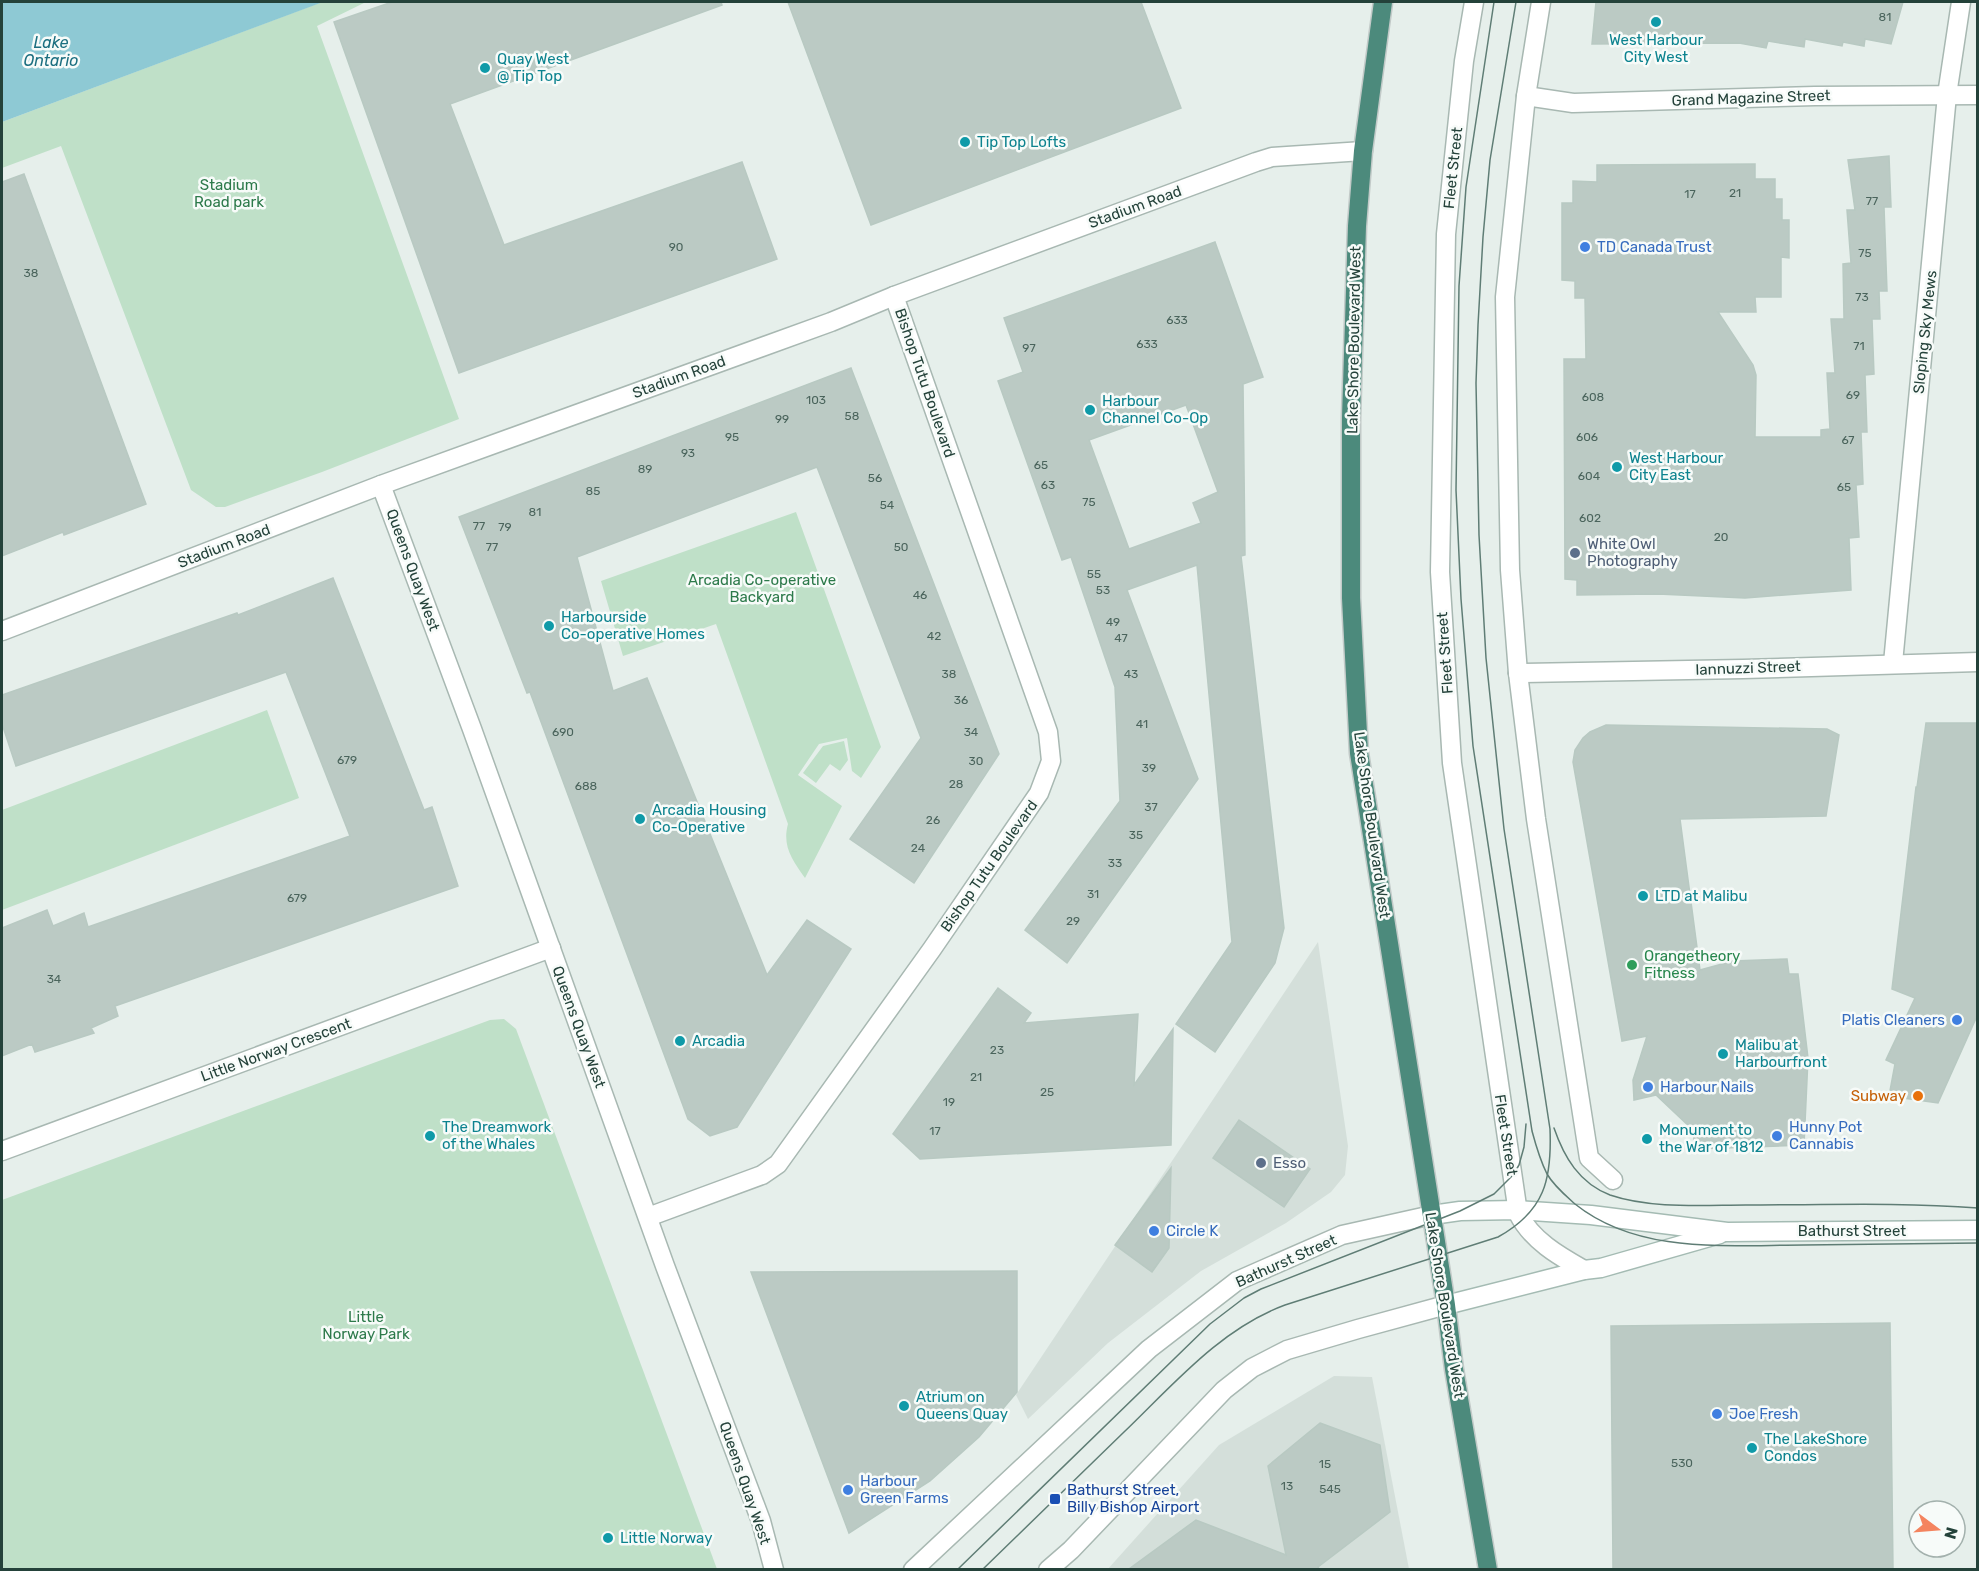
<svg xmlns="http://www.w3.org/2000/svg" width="1979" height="1571" viewBox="0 0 1979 1571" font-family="Rubik,sans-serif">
	<rect width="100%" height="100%" fill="#e6efeb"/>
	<g fill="#d4dfda">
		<polygon points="1318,942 1348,1146 1345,1175 1331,1192 1286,1223 1201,1271 1108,1343 1028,1419 1016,1395"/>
		<polygon points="1334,1376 1372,1377 1409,1569 1107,1570 1219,1445"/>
	</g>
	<g fill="#bfe0c8">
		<polygon points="322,2 366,2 317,26 459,419 322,472 225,507 216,507 191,490 61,146 2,168 2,122"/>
		<path d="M796 512 881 747 861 778 852 771 847 738 819 744 798 775 842 806 805 878C792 860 782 846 788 824L716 624 623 656 601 581Z"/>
		<polygon points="267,710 299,798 2,910 2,810"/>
		<polygon points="844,741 848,760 840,771 830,764 816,783 803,773 823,746"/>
		<polygon points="504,1019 516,1029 717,1569 2,1569 2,1200 490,1020"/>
	</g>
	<polygon fill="#8ec9d4" points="2,2 323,2 2,122"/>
	<g fill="#bbcac4" stroke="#b8c9c2" stroke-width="1.5" fill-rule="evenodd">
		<polygon points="392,2 721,2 722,5 450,104 504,245 742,162 777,259 459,373 334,22"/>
		<polygon points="788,2 1141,2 1181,108 871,225"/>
		<polygon points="1596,2 1903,2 1891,44 1865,39 1864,46 1843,42 1842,46 1805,39 1804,47 1768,41 1766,48 1739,43 1592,44"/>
		<polygon points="1889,156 1891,207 1884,207 1887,291 1879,291 1880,319 1872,319 1874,374 1865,375 1867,432 1861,432 1863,484 1856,485 1859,537 1849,538 1851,590 1745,598 1658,594 1577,595 1577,580 1565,579 1564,359 1586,359 1585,298 1575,298 1575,281 1562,280 1562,203 1573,203 1573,181 1597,182 1597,165 1755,164 1755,179 1775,179 1775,199 1782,199 1782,220 1789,220 1789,258 1781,257 1781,297 1755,297 1756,312 1718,312 1753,365 1756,375 1755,437 1821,437 1821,430 1830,429 1827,373 1835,373 1831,319 1844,319 1843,264 1851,263 1847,210 1855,210 1848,160"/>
		<polygon points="24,174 146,504 64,535 63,532 2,556 2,182"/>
		<path d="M1215 242 1263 377 1243 384 1245 555 1241 556 1284 928 1275 963 1215 1052 1176 1024 1232 942 1197 565 1127 590 1198 779 1067 963 1025 930 1120 801 1115 687 1071 557 1062 560 998 381 1023 372 1004 318ZM1186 405 1218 492 1193 503 1201 523 1129 549 1089 440Z"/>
		<polygon points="851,368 999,754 914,883 850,839 921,738 817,467 577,557 613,691 647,678 767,975 807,920 851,949 737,1127 710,1136 688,1119 530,692 527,693 459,517"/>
		<polygon points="333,578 424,810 432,807 458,886 115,1006 118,1016 91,1028 94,1033 35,1052 32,1044 2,1056 2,928 47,910 53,926 84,913 88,927 350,836 286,672 16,766 2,724 2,695 237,613 238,615"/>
		<polygon points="1926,723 1977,723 1977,1016 1938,1103 1889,1096 1895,1064 1886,1060 1915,998 1892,989 1916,787 1917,787"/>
		<polygon points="1606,725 1827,729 1839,735 1826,816 1680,819 1700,970 1733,961 1787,959 1789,974 1798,974 1808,1058 1804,1145 1695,1149 1693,1130 1656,1095 1634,1100 1633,1080 1647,1036 1622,1041 1573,762 1575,750 1583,738 1590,732"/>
		<polygon points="998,988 1031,1013 1024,1023 1138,1014 1134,1085 1173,1029 1171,1145 920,1159 893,1134"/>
		<polygon points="1239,1120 1310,1169 1284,1207 1213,1158"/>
		<polygon points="1171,1168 1169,1248 1152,1272 1115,1245"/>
		<polygon points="1017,1271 1017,1392 979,1437 930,1481 849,1533 751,1272"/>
		<polygon points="1890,1323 1893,1569 1613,1569 1611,1326"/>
		<polygon points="1320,1423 1380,1445 1390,1512 1318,1567 1319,1569 1129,1569 1196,1520 1286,1555 1268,1466"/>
	</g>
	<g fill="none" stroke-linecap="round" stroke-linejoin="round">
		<defs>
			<polyline id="pedestrian" points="1518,673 1536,819 1589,1158 1613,1180"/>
			<g id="minor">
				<polyline points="1526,96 1573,103 1815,96 1978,95"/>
				<polyline points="381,485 472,729 665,1266 761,1521 774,1570"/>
				<polyline points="2,631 381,485 831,322 894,296 1256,162 1272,157 1363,151"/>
				<polyline points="1893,663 1947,95 1961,2"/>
				<polyline points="1518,673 1743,669 1978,662"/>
				<polyline points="2,1151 551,948"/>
				<polyline points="648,1217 762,1175 778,1164 932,949 1039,793 1051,761 1048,732 894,296"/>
			</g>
			<g id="tertiary">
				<path d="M1474 2 1464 61 1446 234 1440 572 1452 763 1518 1213C1531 1240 1559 1256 1584 1270"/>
				<polyline points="1518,673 1510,570 1505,297 1526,96 1541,2"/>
				<polyline points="913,1570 1149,1349 1237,1281 1342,1235 1432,1215"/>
				<polyline points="1048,1570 1071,1550 1224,1390 1252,1368 1287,1350 1358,1329 1446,1305"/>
			</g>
			<g id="secondary">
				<polyline points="1432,1215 1460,1211 1518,1210 1591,1215 1727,1232 1978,1230"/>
				<polyline points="1446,1305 1584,1270 1601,1268 1720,1234"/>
			</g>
			<polyline id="trunk" points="1383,2 1363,151 1357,226 1351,418 1351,598 1359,753 1446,1305 1454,1369 1488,1570"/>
		</defs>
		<use href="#pedestrian" stroke="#a8b8b2" stroke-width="21"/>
		<use href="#minor" stroke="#a8b8b2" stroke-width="21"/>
		<use href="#tertiary" stroke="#a8b8b2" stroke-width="21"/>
		<use href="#secondary" stroke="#a4bbb3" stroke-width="21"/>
		<use href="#trunk" stroke="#c2cac8" stroke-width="21"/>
		<use href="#pedestrian" stroke="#fff" stroke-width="18"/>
		<use href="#minor" stroke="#fff" stroke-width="18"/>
		<use href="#tertiary" stroke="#fff" stroke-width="18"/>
		<use href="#secondary" stroke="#fff" stroke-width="18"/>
		<use href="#trunk" stroke="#4c8a7c" stroke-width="18"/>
		<g stroke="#5f7d75" stroke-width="1.5">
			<path d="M1494 2 1466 187 1459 286 1456 490 1461 599 1473 746 1532 1131C1536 1146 1540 1160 1547 1174 1554 1186 1565 1195 1575 1204 1639 1255 1727 1245 1804 1245 1862 1244 1920 1244 1978 1243"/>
			<path d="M1554 1128C1564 1157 1579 1183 1610 1195 1651 1209 1703 1205 1746 1205 1823 1205 1900 1202 1978 1208"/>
			<polyline points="957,1570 1210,1324 1244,1298 1261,1289 1460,1211 1494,1194 1513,1175 1519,1165 1524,1147 1526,1124"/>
			<path d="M982 1570C1029 1524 1077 1478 1124 1432 1173 1385 1220 1329 1285 1305L1498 1237C1545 1211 1552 1179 1550 1129L1504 829 1486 658 1479 535 1476 383 1478 325 1483 237 1490 160 1516 2"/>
		</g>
	</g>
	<g fill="#0f9aa8" stroke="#f7fbf9" stroke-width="2">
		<circle cx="1656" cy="22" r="6"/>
		<circle cx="485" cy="68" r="6"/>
		<circle cx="965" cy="142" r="6"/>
		<circle cx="1090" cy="410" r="6"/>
		<circle cx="1617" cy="467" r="6"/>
		<circle cx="549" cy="626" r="6"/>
		<circle cx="640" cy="819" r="6"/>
		<circle cx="1643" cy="896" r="6"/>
		<circle cx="680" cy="1041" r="6"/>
		<circle cx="1723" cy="1054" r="6"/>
		<circle cx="430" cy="1136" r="6"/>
		<circle cx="1647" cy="1139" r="6"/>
		<circle cx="904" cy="1406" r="6"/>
		<circle cx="1752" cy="1448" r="6"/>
		<circle cx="608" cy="1538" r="6"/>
	</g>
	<g fill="#3f7fe0" stroke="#f7fbf9" stroke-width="2">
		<circle cx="1585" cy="247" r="6"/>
		<circle cx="1957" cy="1020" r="6"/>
		<circle cx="1648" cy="1087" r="6"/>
		<circle cx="1777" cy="1136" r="6"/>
		<circle cx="1154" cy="1231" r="6"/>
		<circle cx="1717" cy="1414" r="6"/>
		<circle cx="848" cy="1490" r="6"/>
	</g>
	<g fill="#5c6f8a" stroke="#f7fbf9" stroke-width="2">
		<circle cx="1575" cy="553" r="6"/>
		<circle cx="1261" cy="1163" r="6"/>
	</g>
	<circle fill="#2e9e5b" stroke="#f7fbf9" stroke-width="2" cx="1632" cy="965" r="6"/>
	<circle fill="#e8710a" stroke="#f7fbf9" stroke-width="2" cx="1918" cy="1096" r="6"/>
	<rect fill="#1a4fb4" stroke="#f7fbf9" stroke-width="2" x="1049" y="1493" width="12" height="12" rx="3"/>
	<g text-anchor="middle" stroke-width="5" stroke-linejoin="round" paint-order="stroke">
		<g font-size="12" fill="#4a645c">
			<text x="1885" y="21">81</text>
			<text x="1735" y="197">21</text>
			<text x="1690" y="198">17</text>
			<text x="1872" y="205">77</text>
			<text x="676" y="251">90</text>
			<text x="1865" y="257">75</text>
			<text x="31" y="277">38</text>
			<text x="1862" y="301">73</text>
			<text x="1177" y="324">633</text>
			<text x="1147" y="348">633</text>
			<text x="1859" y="350">71</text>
			<text x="1029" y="352">97</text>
			<text x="1853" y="399">69</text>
			<text x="1593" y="401">608</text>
			<text x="816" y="404">103</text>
			<text x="852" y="420">58</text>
			<text x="782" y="423">99</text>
			<text x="732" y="441">95</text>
			<text x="1587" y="441">606</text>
			<text x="1848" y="444">67</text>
			<text x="688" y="457">93</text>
			<text x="1041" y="469">65</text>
			<text x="645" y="473">89</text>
			<text x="1589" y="480">604</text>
			<text x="875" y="482">56</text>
			<text x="1048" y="489">63</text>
			<text x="1844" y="491">65</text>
			<text x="593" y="495">85</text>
			<text x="1089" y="506">75</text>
			<text x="887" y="509">54</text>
			<text x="535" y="516">81</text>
			<text x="1590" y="522">602</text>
			<text x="479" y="530">77</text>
			<text x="505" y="531">79</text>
			<text x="1721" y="541">20</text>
			<text x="492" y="551">77</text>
			<text x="901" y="551">50</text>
			<text x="1094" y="578">55</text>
			<text x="1103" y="594">53</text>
			<text x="920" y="599">46</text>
			<text x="1113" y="626">49</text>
			<text x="934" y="640">42</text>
			<text x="1121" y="642">47</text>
			<text x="949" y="678">38</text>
			<text x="1131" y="678">43</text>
			<text x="961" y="704">36</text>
			<text x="1142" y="728">41</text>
			<text x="563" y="736">690</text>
			<text x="971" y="736">34</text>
			<text x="347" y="764">679</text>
			<text x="976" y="765">30</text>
			<text x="1149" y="772">39</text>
			<text x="956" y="788">28</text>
			<text x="586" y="790">688</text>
			<text x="1151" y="811">37</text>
			<text x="933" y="824">26</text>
			<text x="1136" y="839">35</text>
			<text x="918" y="852">24</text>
			<text x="1115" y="867">33</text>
			<text x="1093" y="898">31</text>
			<text x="297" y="902">679</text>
			<text x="1073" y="925">29</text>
			<text x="54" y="983">34</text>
			<text x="997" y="1054">23</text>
			<text x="976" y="1081">21</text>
			<text x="1047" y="1096">25</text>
			<text x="949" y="1106">19</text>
			<text x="935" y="1135">17</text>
			<text x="1682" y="1467">530</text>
			<text x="1325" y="1468">15</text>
			<text x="1287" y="1490">13</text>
			<text x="1330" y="1493">545</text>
		</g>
		<g font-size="15" fill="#0d838f" stroke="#f7fbf9" text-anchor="start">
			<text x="1656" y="45" text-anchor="middle">West Harbour<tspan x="1656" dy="17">City West</tspan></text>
			<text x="497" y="64">Quay West<tspan x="497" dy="17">@ Tip Top</tspan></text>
			<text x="977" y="147">Tip Top Lofts</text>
			<text x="1102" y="406">Harbour<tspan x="1102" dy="17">Channel Co-Op</tspan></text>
			<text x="1629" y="463">West Harbour<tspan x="1629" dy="17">City East</tspan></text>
			<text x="561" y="622">Harbourside<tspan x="561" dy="17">Co-operative Homes</tspan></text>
			<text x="652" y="815">Arcadia Housing<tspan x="652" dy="17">Co-Operative</tspan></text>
			<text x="1655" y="901">LTD at Malibu</text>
			<text x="692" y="1046">Arcadia</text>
			<text x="1735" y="1050">Malibu at<tspan x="1735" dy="17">Harbourfront</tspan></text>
			<text x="442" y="1132">The Dreamwork<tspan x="442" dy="17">of the Whales</tspan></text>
			<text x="1659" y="1135">Monument to<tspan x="1659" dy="17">the War of 1812</tspan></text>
			<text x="916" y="1402">Atrium on<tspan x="916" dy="17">Queens Quay</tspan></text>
			<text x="1764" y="1444">The LakeShore<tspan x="1764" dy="17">Condos</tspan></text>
			<text x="620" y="1543">Little Norway</text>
		</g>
		<g font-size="15" fill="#24423a" stroke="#f7fbf9">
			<text transform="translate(1751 98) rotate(-2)" y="5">Grand Magazine Street</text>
			<text transform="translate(1453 168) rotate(-84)" y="5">Fleet Street</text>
			<text transform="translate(1135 207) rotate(-20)" y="5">Stadium Road</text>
			<text transform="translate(1925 332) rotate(-84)" y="5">Sloping Sky Mews</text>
			<text transform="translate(1354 340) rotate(-89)" y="5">Lake Shore Boulevard West</text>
			<text transform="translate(679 377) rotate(-20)" y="5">Stadium Road</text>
			<text transform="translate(925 383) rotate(71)" y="5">Bishop Tutu Boulevard</text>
			<text transform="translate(224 546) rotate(-21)" y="5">Stadium Road</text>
			<text transform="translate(413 570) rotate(70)" y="5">Queens Quay West</text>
			<text transform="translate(1445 653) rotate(-94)" y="5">Fleet Street</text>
			<text transform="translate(1748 668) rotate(-2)" y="5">Iannuzzi Street</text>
			<text transform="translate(1372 825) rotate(82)" y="5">Lake Shore Boulevard West</text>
			<text transform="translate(989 866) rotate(-55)" y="5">Bishop Tutu Boulevard</text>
			<text transform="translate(579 1027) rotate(70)" y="5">Queens Quay West</text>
			<text transform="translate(276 1050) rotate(-20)" y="5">Little Norway Crescent</text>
			<text transform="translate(1506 1135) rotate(81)" y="5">Fleet Street</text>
			<text x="1852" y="1236">Bathurst Street</text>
			<text transform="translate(1286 1261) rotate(-24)" y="5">Bathurst Street</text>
			<text transform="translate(1445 1305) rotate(81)" y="5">Lake Shore Boulevard West</text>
			<text transform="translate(745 1483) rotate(71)" y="5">Queens Quay West</text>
		</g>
		<g font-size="15" fill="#2d7a4b" stroke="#f7fbf9">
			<text x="229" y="190">Stadium<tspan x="229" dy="17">Road park</tspan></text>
			<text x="762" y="585">Arcadia Co-operative<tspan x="762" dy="17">Backyard</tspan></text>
			<text x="366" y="1322">Little<tspan x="366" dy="17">Norway Park</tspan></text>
		</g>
		<g font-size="15" fill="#366cbe" stroke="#f7fbf9" text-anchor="start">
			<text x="1597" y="252">TD Canada Trust</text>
			<text x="1945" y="1025" text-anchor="end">Platis Cleaners</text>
			<text x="1660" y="1092">Harbour Nails</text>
			<text x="1789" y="1132">Hunny Pot<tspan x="1789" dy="17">Cannabis</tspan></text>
			<text x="1166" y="1236">Circle K</text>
			<text x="1729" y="1419">Joe Fresh</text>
			<text x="860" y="1486">Harbour<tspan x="860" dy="17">Green Farms</tspan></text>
		</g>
		<g font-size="15" fill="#4e5e75" stroke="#f7fbf9" text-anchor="start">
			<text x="1587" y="549">White Owl<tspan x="1587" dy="17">Photography</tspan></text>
			<text x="1273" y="1168">Esso</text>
		</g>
		<g font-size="15" fill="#27864d" stroke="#f7fbf9" text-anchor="start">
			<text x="1644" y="961">Orangetheory<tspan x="1644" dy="17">Fitness</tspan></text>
		</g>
		<g font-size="15" fill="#c56008" stroke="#f7fbf9" text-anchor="end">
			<text x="1906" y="1101">Subway</text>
		</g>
		<g font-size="15" fill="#164399" stroke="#f7fbf9" text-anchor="start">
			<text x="1067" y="1495">Bathurst Street,<tspan x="1067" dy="17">Billy Bishop Airport</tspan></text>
		</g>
		<g font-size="16" font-style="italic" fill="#1c6f80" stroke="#f7fbf9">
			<text x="51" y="48">Lake<tspan x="51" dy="18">Ontario</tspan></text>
		</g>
	</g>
	<rect width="1979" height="1571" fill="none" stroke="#24423a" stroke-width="6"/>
	<g transform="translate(1937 1529) rotate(106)"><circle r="28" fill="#f7fbf9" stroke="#a3b1ad" stroke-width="1.5"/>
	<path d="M0-4.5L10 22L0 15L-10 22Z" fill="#f4845f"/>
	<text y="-9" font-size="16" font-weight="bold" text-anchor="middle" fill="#24423a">N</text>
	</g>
</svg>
